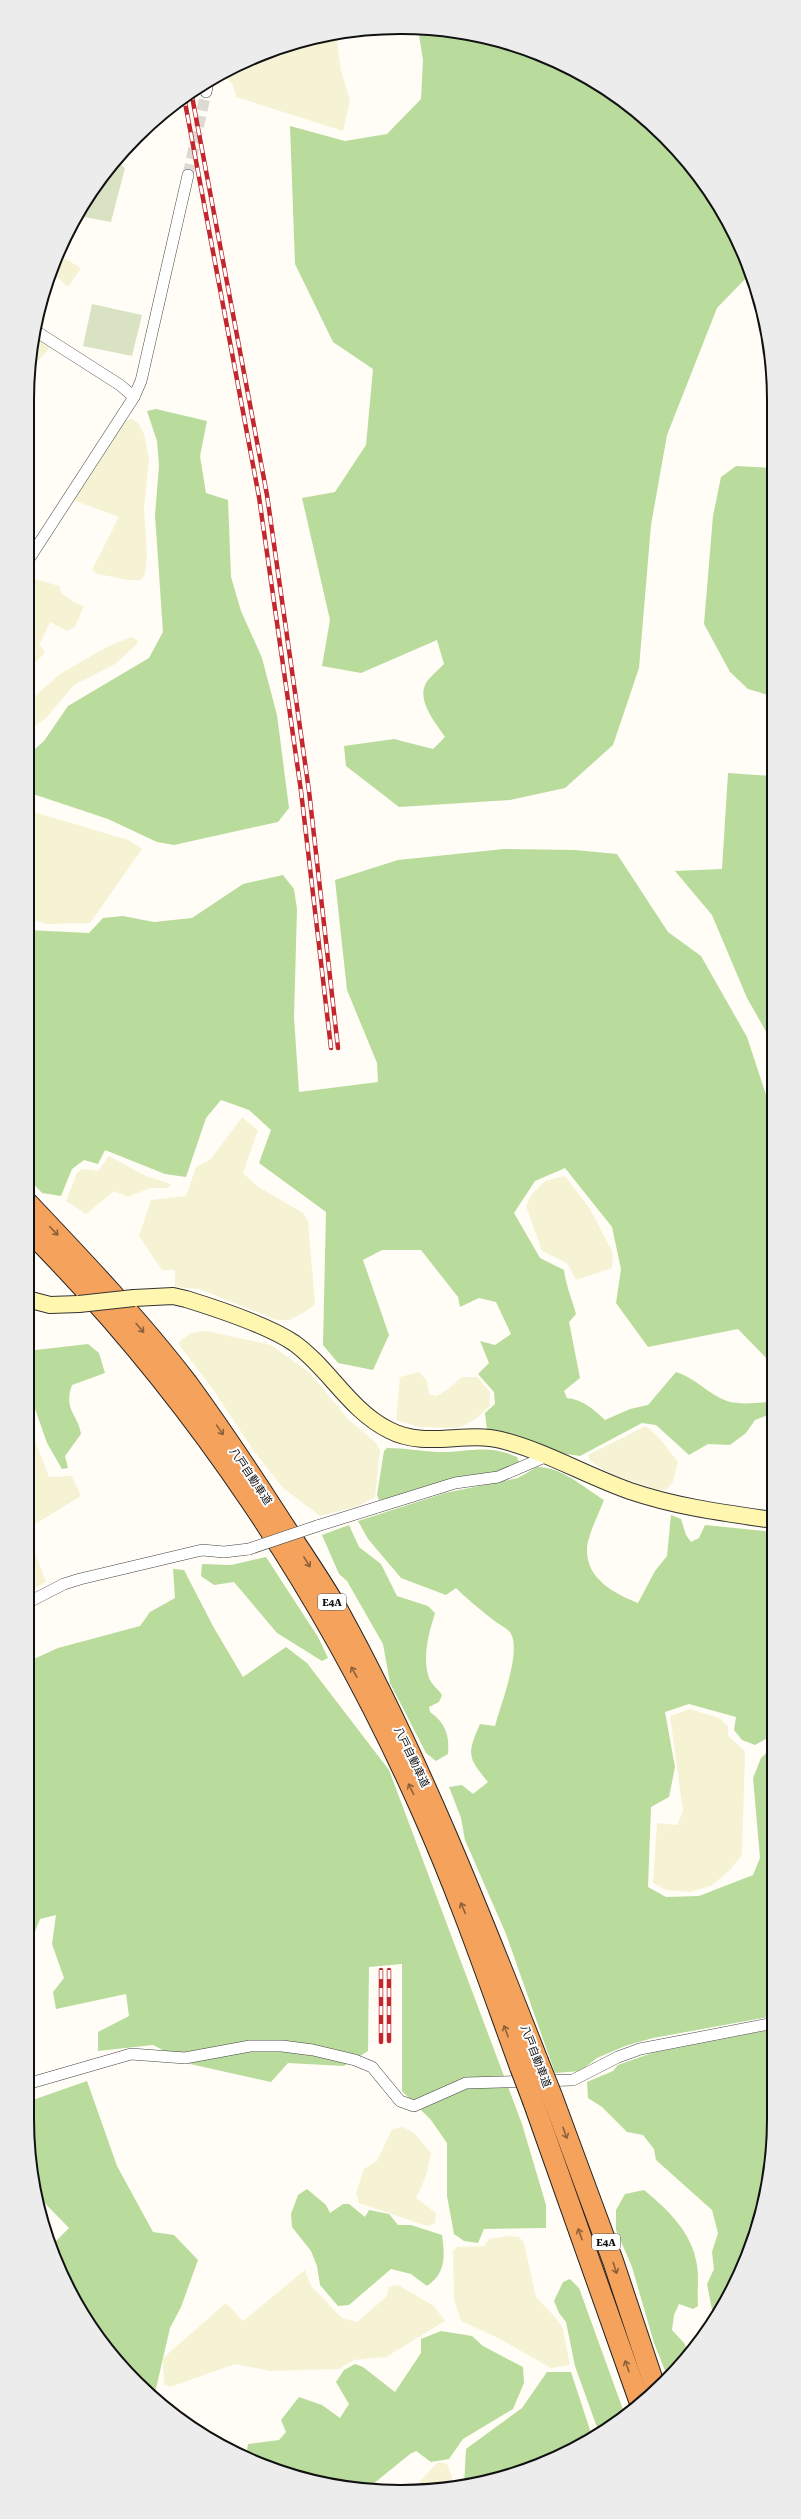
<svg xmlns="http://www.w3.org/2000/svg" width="801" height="2519" viewBox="0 0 801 2519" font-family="'Roboto Serif','Noto Sans JP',serif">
	<rect width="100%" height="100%" fill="#fffdf5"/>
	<g fill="#f6f3d4">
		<polygon points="336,33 341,71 350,100 343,131 236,97 233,85 224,74 258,55"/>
		<polygon points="61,247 59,255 81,268 68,287 51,271"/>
		<polygon points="33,336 50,348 30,369"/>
		<polygon points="132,419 139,424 144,434 149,459 144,508 147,556 145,574 141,580 128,580 98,574 92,570 119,517 73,500 125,421"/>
		<polygon points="35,579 59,586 62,594 76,603 84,606 75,627 67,631 50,622 39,646 44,649 44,654 27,670 27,585"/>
		<polygon points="131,637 138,640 136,645 115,664 74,685 45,719 27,731 27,703 60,674 105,648"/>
		<polygon points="34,812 128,840 142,849 90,923 47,924 27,918 27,821"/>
		<polygon points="242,1117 258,1130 243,1173 257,1186 303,1213 308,1221 315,1304 305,1312 289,1320 277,1320 199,1289 175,1287 175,1270 162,1270 139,1236 151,1200 186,1196 196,1167 211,1159"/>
		<polygon points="109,1156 146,1176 171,1184 168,1188 150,1188 128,1197 114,1191 86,1214 66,1201 77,1173 82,1169 98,1171"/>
		<polygon points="565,1176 590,1209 613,1253 612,1268 576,1280 567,1263 542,1251 526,1206 532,1194 545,1181"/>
		<polygon points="206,1331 271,1345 310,1373 348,1419 376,1443 380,1450 375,1497 356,1507 320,1516 283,1488 254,1451 212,1388 180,1346 179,1342 191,1333"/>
		<polygon points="419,1372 427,1381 429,1394 436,1396 447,1390 462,1377 477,1377 490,1392 490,1406 474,1420 458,1428 419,1427 396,1420 400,1377"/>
		<polygon points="27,1419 49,1477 72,1476 81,1496 27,1529"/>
		<polygon points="646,1426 660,1439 678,1462 673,1482 666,1490 658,1490 608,1473 590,1460 588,1455"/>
		<polygon points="27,1531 46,1582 27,1592"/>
		<polygon points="690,1709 719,1718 728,1726 728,1736 745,1751 742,1855 730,1870 711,1886 689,1892 666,1890 653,1883 657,1823 677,1825 683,1811 670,1716"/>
		<polygon points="403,2127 414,2133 431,2153 426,2176 416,2198 436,2213 435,2223 427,2226 359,2203 356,2193 364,2169 377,2161 392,2129"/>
		<polygon points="508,2236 519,2237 524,2243 536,2297 556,2318 563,2329 570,2365 551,2368 498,2338 461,2321 454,2299 453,2251 457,2247 484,2246 489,2239"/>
		<polygon points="305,2270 311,2286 342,2318 357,2322 386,2297 389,2287 398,2285 434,2306 445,2321 386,2357 354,2360 339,2369 270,2371 235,2364 170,2387 164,2384 163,2358 226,2303 243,2321"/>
		<polygon points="438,2462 447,2464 452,2477 452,2487 425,2491 411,2491"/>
	</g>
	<g fill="#b9dc9c">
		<path d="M418 29 474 34 587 77 665 137 735 235 748 276 717 308 667 435 651 525 639 668 613 745 565 788 510 800 399 807 346 766 344 746 394 739 433 749 445 737C435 722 414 698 428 680 433 674 439 669 444 664L437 640 361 673 322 666 330 620 302 498 335 492 366 445 373 369 333 342 295 264 290 126 345 141 387 134 421 99 423 60Z"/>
		<polygon points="156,409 207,421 200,456 206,493 228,500 231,577 241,611 262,658 277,715 289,808 278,822 174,845 157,842 108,819 27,792 27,756 44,741 68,706 149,658 163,632 155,515 159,466 157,441 147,411"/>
		<polygon points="736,466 771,468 771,696 748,689 730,672 704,624 713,516 721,477"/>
		<polygon points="728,773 772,776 772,1042 747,998 712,915 675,871 722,869"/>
		<path d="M504 849 575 850 617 854 668 932 701 956 747 1037 772 1113 773 1365 738 1329 648 1347 616 1303 621 1269 612 1227 565 1168 535 1181 514 1213 540 1258 564 1270C566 1286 572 1299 576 1314L569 1322 580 1378 564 1391 567 1398C584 1400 593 1409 605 1420L630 1409 648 1405 676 1372C696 1378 709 1395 727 1401 741 1405 754 1403 768 1402L773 1393V1417L768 1415 755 1420 746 1433 730 1445 708 1444 689 1455 656 1425 642 1423 580 1456 553 1452 487 1430 485 1413 495 1404 494 1392 478 1374 489 1363 480 1341 495 1345 511 1334 496 1302 479 1298 460 1307 458 1297 421 1250H382L363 1260 389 1335 373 1370 338 1363 323 1345 326 1212 259 1163 271 1130 249 1110 221 1100 206 1118 186 1177 165 1174 105 1150 98 1164 84 1160 72 1169 61 1196 42 1193 27 1177V930L89 933 103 918 123 916 154 922 192 918 243 884 283 875 294 889 297 909 294 1017 299 1092 378 1082 377 1063 347 990 335 880 398 860Z"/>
		<path d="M88 1344 99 1353 105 1373 72 1385C63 1410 78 1414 81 1434L65 1456 68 1468 62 1469 47 1443 27 1386V1351Z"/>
		<path d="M387 1448C405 1448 420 1451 437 1452 467 1453 487 1443 517 1457L519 1462 499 1474 379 1500 377 1495 384 1451Z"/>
		<path d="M537 1467C560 1466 585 1488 604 1500 599 1513 586 1539 587 1551 587 1579 615 1594 638 1603L655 1571 667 1556 671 1515 681 1519 686 1535 691 1542 699 1538 705 1525 773 1532V1735L755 1745 742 1740 734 1730 736 1717 689 1704 665 1712 675 1767 669 1797 651 1807 648 1887 666 1897 699 1896 753 1875 760 1858 753 1778 761 1758 773 1747 774 2016 653 2038 625 2046 597 2058 580 2071 555 2073 506 1934 465 1840 461 1818 449 1787 462 1785 473 1794 488 1782C467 1757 467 1754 480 1724L495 1726C500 1706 524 1647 509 1631 505 1627 500 1625 496 1622 482 1611 469 1601 456 1588L446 1595 401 1578 368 1539 358 1521 445 1493 518 1478Z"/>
		<path d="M349 1525 359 1547 381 1564 397 1596 428 1606 435 1613C429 1633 422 1656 429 1678 431 1684 439 1690 442 1695L439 1702 429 1707 430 1712C445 1722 450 1736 448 1754L436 1761 426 1753 390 1683 383 1644 347 1581 339 1574 322 1535Z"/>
		<polygon points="266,1557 318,1637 328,1658 322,1661 277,1633 234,1582 214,1585 201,1576 202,1564 231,1565"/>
		<polygon points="173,1569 184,1570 214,1628 243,1677 286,1647 307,1663 389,1770 522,2124 546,2205 546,2228 484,2229 478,2243 464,2241 454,2234 447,2196 447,2143 431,2120 402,2091 402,1964 369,1967 368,2051 344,2066 288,2063 271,2082 190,2064 153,2045 98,2051 98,2032 129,2016 126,1994 56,2009 53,1992 64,1978 52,1944 56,1915 40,1919 27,1952 27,1662 58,1648 140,1626 150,1612 175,1598"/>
		<path d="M774 2029C774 2110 775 2184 746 2260 738 2281 725 2300 714 2320L707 2284 714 2269 712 2252 718 2233 712 2210 656 2160 654 2149 643 2135 627 2132 602 2107 588 2098 587 2082 613 2071 618 2065 652 2053Z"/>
		<polygon points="87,2081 117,2166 153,2232 174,2235 198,2260 181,2307 170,2328 154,2397 120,2365 55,2261 51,2246 69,2228 34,2192 27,2102"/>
		<path d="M307 2189 326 2205 330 2213 343 2204H349L365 2217 369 2210 389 2214 398 2225H411L442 2235C445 2256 446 2273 427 2286L411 2274 391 2269 349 2305 338 2306 320 2285 317 2266 311 2251 292 2227 291 2214 298 2195Z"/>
		<path d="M644 2190C668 2210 692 2232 697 2265 699 2278 697 2292 698 2306L693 2309 679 2304 674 2315 672 2330 684 2343 689 2353 668 2378 654 2343 632 2267 616 2230V2210L625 2194Z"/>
		<polygon points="570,2279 579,2288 625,2415 608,2429 599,2433 575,2366 566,2322 559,2313 554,2301 563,2282"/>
		<polygon points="441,2331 472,2336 483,2346 523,2367 524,2383 513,2409 463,2439 449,2459 431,2462 416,2451 410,2454 367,2489 352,2489 246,2457 248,2444 279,2440 286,2432 281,2420 299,2397 322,2405 340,2418 349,2404 336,2382 344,2370 355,2364 363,2367 395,2392 421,2353 421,2339"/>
		<polygon points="547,2372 571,2372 591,2433 590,2437 497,2479 464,2485 466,2449 522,2408"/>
	</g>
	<g fill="#d9e3c4">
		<polygon points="116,161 125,168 111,222 78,216 90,193"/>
		<polygon points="92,304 142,315 132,356 83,346"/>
	</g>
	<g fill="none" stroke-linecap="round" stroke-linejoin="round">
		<polyline stroke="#dbdad3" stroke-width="11" stroke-dasharray="11 5.5" stroke-linecap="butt" points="188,175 206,92"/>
		<defs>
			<g id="street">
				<polyline points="206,92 208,82"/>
				<polyline points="34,330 120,385 134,397"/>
				<polyline points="27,562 134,397 141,381 188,175"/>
				<polyline points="317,1526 455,1483 498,1477 545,1457"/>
				<polyline points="27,1603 64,1584 80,1579 202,1550 224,1552 249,1549"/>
				<polyline points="27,2084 131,2054 185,2058 250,2046 282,2046 313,2050 355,2060 372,2067 400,2101 414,2106 466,2083 573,2080 618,2057 640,2049 774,2023"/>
			</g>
			<g id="secondary">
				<path d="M134 1298 173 1296 186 1299C215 1308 269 1326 294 1343 329 1368 349 1410 389 1430 425 1449 464 1431 501 1440 545 1451 587 1476 630 1491 677 1507 724 1513 773 1520"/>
				<polyline points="27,1299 50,1305 79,1304"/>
			</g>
			<g id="highway">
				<path d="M27 1202C82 1260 140 1321 188 1384 220 1428 250 1473 279 1518 299 1549 321 1580 339 1612 418 1756 478 1908 538 2061"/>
				<path d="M27 1229C194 1396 328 1598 423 1814 460 1897 489 1982 520 2067"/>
				<polyline points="552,2096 613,2261 656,2390"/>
				<polyline points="533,2101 640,2403"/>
			</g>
		</defs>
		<use href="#street" stroke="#444" stroke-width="12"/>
		<use href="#secondary" stroke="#333" stroke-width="18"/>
		<use href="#highway" stroke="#222" stroke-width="22"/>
		<use href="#street" stroke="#fff" stroke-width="11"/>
		<use href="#secondary" stroke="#fff6b0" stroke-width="16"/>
		<use href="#highway" stroke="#f5a25d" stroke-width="20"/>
		<defs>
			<g id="rail">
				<polyline points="191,91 267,495 309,791 338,1048"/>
				<polyline points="184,97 259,497 301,791 331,1048"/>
				<polyline points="381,1970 381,2042"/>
				<polyline points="389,1970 389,2041"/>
			</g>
		</defs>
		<use href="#rail" stroke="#c4262e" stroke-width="4.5"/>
		<use href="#rail" stroke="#fff" stroke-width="3" stroke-dasharray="9" stroke-linecap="butt"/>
		<defs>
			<polyline id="street-bridge" points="249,1549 317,1526"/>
			<polyline id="secondary-bridge" points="79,1304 134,1298"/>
			<g id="highway-bridge">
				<polyline points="538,2061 552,2096"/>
				<polyline points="520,2067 533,2101"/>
			</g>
		</defs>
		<use href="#street-bridge" stroke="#444" stroke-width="12" stroke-linecap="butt"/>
		<use href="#secondary-bridge" stroke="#333" stroke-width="18" stroke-linecap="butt"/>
		<use href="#highway-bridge" stroke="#222" stroke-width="22" stroke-linecap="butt"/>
		<use href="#street-bridge" stroke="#fff" stroke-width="11"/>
		<use href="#secondary-bridge" stroke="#fff6b0" stroke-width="16"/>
		<use href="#highway-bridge" stroke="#f5a25d" stroke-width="20"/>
	</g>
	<defs><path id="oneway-shaft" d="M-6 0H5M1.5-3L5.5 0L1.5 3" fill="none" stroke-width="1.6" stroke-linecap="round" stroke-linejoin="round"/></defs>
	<g stroke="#8e613b">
		<use href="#oneway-shaft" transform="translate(54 1231) rotate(46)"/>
		<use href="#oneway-shaft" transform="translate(140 1328) rotate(50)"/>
		<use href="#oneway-shaft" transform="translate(220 1430) rotate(55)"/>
		<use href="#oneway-shaft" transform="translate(307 1562) rotate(58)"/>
		<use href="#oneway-shaft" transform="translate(354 1672) rotate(-119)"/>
		<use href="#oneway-shaft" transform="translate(411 1789) rotate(-116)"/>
		<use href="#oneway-shaft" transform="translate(463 1908) rotate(-113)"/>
		<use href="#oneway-shaft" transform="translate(506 2031) rotate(-110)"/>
		<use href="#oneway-shaft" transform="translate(565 2133) rotate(70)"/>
		<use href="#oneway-shaft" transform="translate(580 2234) rotate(-110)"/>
		<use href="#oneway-shaft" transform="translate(615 2268) rotate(72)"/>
		<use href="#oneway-shaft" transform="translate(627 2366) rotate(-109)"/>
	</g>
	<g text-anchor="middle" stroke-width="4" stroke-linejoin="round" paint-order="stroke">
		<g fill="#fff" stroke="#585858" stroke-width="1">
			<rect x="318" y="1594" width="28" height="16" rx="3"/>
			<rect x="592" y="2234" width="28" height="16" rx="3"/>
		</g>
		<g font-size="10" font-weight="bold" fill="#111">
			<text x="332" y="1606">E4A</text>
			<text x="606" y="2246">E4A</text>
		</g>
		<g font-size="11" fill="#111" stroke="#fff">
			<text transform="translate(251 1476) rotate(56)" y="4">八戸自動車道</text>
			<text transform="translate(412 1757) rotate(64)" y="4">八戸自動車道</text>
			<text transform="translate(536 2056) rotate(69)" y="4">八戸自動車道</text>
		</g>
	</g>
	<path d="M0 0H801V2519H0ZM400 34H401A366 366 0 0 1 767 400V2119A366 366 0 0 1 401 2485H400A366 366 0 0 1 34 2119V400A366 366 0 0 1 400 34Z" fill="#ececec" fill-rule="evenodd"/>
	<path fill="none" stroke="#111" stroke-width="2" d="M400 34H401A366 366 0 0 1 767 400V2119A366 366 0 0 1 401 2485H400A366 366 0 0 1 34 2119V400A366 366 0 0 1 400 34Z"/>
</svg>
